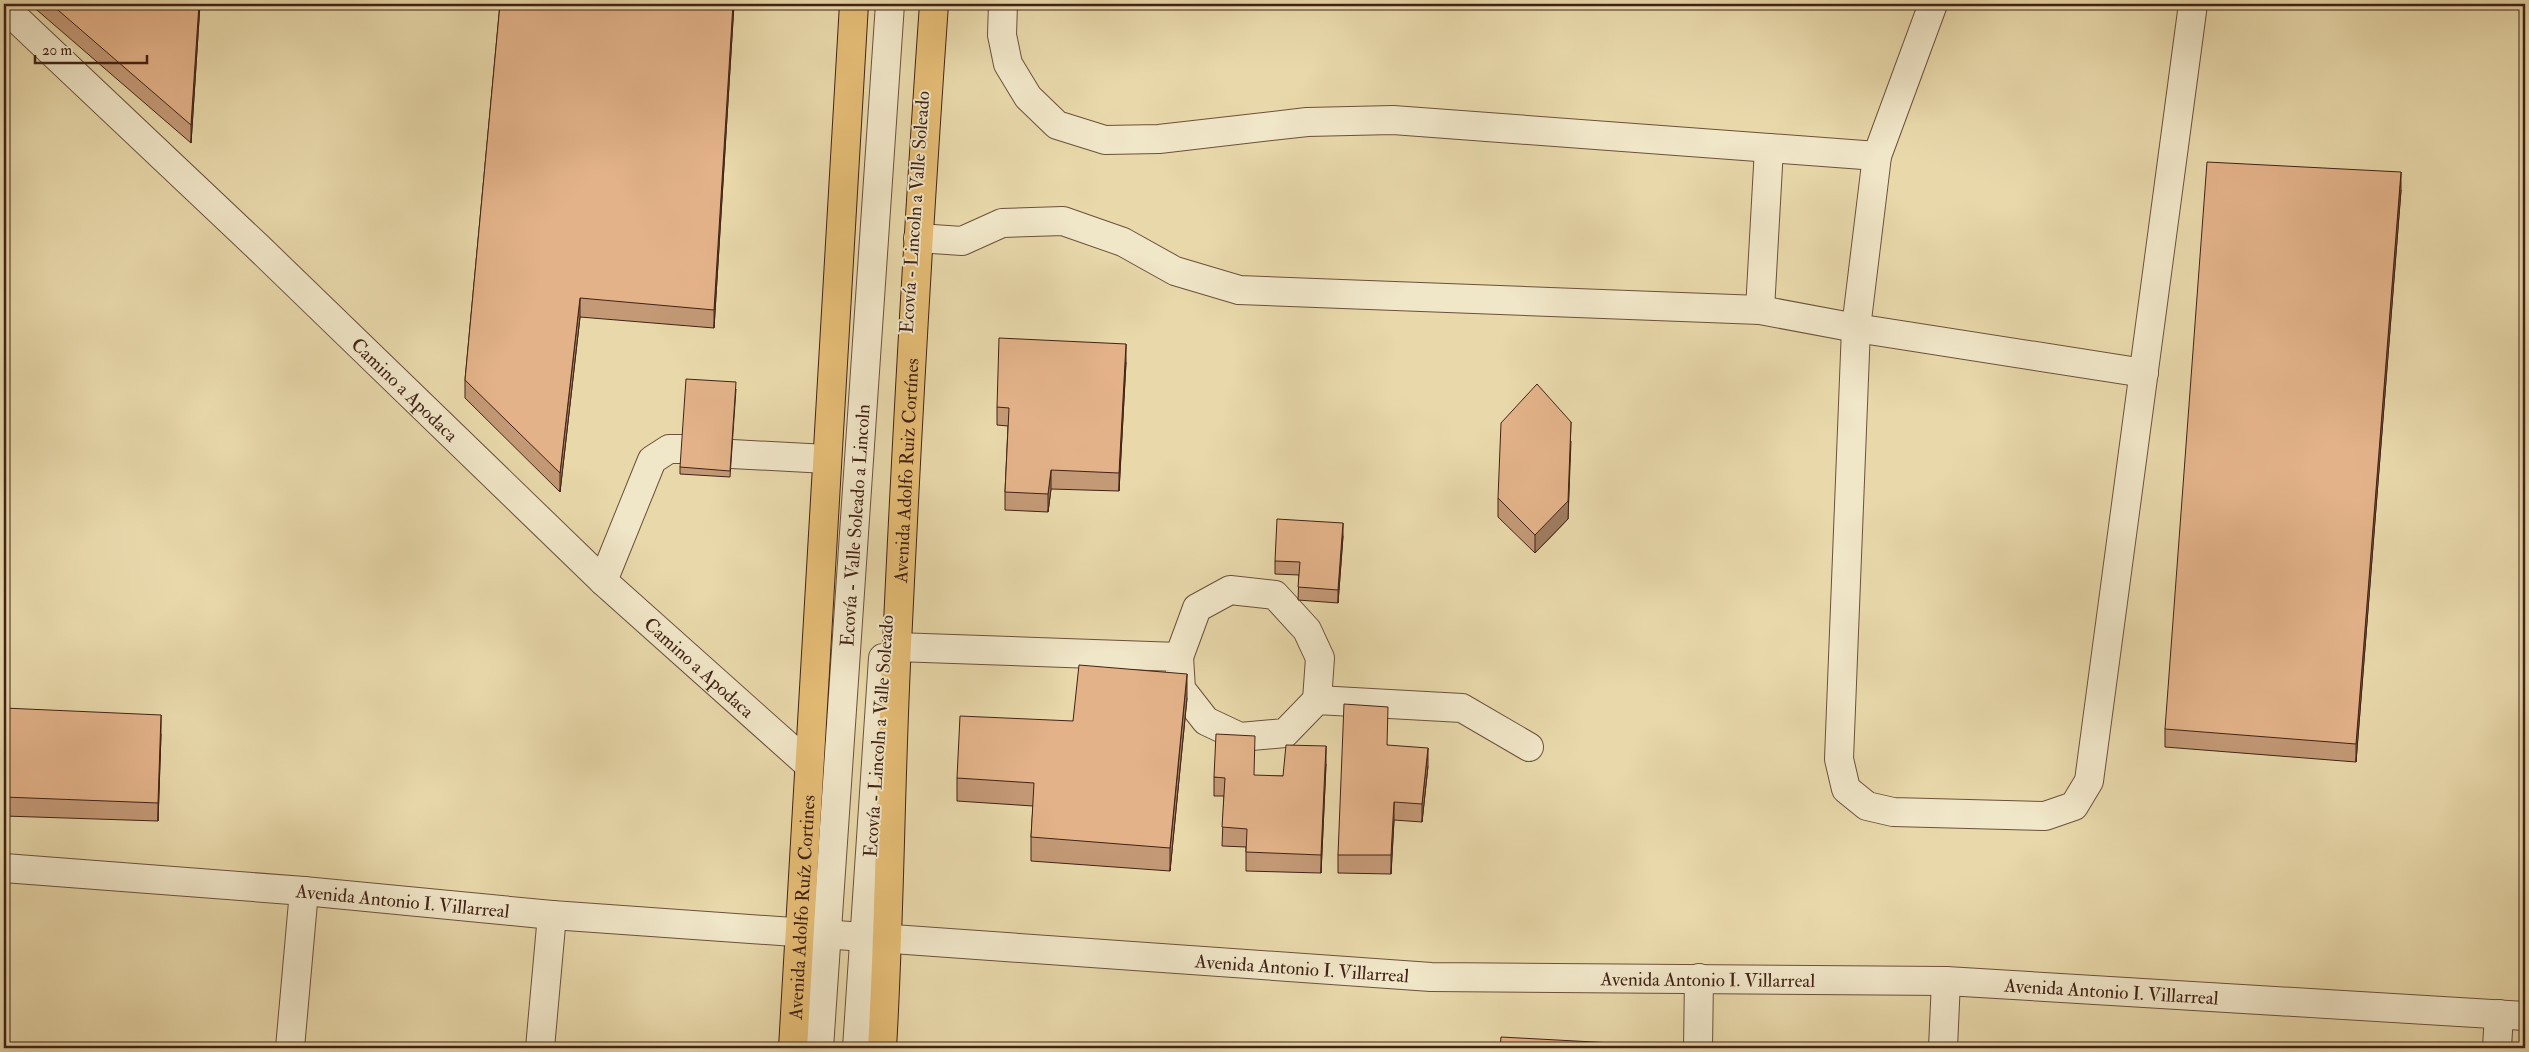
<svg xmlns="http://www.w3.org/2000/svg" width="2529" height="1052" viewBox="0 0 2529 1052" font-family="'IM FELL Double Pica',serif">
	<rect width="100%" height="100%" fill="#e8d8aa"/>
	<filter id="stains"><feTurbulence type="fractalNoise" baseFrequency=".004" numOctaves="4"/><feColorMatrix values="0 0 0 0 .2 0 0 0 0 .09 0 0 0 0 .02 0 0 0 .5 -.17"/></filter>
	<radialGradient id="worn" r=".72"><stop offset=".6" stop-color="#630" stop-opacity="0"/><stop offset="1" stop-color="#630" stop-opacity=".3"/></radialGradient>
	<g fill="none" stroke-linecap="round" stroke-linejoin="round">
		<defs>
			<g id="minor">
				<polyline points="1003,4 1002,35 1008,64 1028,97 1057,125 1105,140 1159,139 1307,122 1393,120 1877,156"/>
				<polyline points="1933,4 1877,156 1856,328 1839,759 1846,789 1867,806 1893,812 2045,816 2074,806 2089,781 2193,4"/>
				<path id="s1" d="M4 7 259 248 603 581 809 765"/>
				<polyline points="918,238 962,241 1002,223 1063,221 1123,242 1175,271 1239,290 1760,310 1856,328 2144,373"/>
				<polyline points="1760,310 1769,148"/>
				<polyline points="732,454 827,459"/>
				<polyline points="603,581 652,460 669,449 682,449"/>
				<polyline points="896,647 1179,657 1181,689 1206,721 1240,737 1285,733 1317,700 1462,708 1529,747"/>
				<polyline points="1179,657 1197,608 1230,590 1275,595 1307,630 1320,658 1317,700"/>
				<path id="s2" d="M4 868 304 891 552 915 1431 977 1946 981 2525 1016"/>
				<polyline points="290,1048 304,891"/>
				<polyline points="540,1048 552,915"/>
				<path id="s3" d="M819 1048 890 4"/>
				<polyline points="857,1048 883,658"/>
				<polyline points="1698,1048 1699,978"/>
				<polyline points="1943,1048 1946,981"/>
				<polyline points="2497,1048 2499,1014"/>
			</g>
			<g id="major">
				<path id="s4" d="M793 1048 854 4"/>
				<path id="s5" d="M882 1048C890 913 890 779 897 644 907 430 919 217 934 4"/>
			</g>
		</defs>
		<use href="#minor" stroke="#6c503b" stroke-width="30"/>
		<use href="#major" stroke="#422216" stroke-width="30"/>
		<use href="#minor" stroke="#f0e6c8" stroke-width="28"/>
		<use href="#major" stroke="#e4bc75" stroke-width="28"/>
	</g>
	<g fill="#c39976" stroke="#422216">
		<polygon points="30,4 200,4 191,143"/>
		<polygon points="500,4 734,4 714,328 580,317 560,492 465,398 465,380"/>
		<polygon points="2401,190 2356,762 2165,747 2165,729"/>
		<polygon points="1126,362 1119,491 1051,489 1048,512 1005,510 1005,492 1008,426 997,425 997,407"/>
		<polygon points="736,389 730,477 680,474 680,467"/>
		<polygon points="1571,441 1568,519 1535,553 1498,517 1498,498"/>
		<polygon points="1343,536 1338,603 1298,600 1299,575 1275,574 1275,561"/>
		<polygon points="1187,698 1170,871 1031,861 1031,837 1033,806 957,801 957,778 1073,721"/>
		<polygon points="4,708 161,734 158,821 4,816"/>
		<polygon points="1387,745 1428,766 1422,822 1394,820 1391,874 1338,873 1338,855"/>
		<polygon points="1326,764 1321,873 1246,871 1246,847 1222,846 1224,796 1214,796 1214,777 1283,776"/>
	</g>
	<g fill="#9f7d60" stroke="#422216">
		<polygon points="199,4 200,4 191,143 191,125"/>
		<polygon points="733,4 734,4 714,328 714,310"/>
		<polygon points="2401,172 2401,190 2356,762 2356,744"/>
		<polygon points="580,298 580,317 560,492 560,473"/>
		<polygon points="1126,344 1126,362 1119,491 1119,473"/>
		<polygon points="1571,422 1568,519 1535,553 1535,535"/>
		<polygon points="1051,470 1051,489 1048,512 1048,494"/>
		<polygon points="1343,523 1343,536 1338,603 1338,590"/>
		<polygon points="1187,674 1187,698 1170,871 1170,848"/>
		<polygon points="161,715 161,734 158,821 158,803"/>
		<polygon points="1326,746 1326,764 1321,873 1321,855"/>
		<polygon points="1428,748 1428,766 1422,822 1422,804"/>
		<polygon points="1394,802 1394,820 1391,874 1391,855"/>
	</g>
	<g fill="#e3b289" stroke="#422216">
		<polygon points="51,4 199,4 191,125"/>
		<polygon points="500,4 733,4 714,310 580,298 560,473 465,380"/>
		<polygon points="2207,162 2401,172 2356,744 2165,729"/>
		<polygon points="999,338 1126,344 1119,473 1051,470 1048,494 1005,492 1009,408 997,407"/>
		<polygon points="686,379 736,382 730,471 680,467"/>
		<polygon points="1537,384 1571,422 1568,501 1535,535 1498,498 1501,423"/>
		<polygon points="1277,519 1343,523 1338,590 1298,587 1300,562 1275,561"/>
		<polygon points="1079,665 1187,674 1170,848 1031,837 1034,783 957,778 960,716 1073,721"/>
		<polygon points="1344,704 1388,707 1387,745 1428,748 1422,804 1394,802 1391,855 1338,855"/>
		<polygon points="4,708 161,715 158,803 4,797"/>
		<polygon points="1216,734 1255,736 1254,775 1283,776 1286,745 1326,746 1321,855 1246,852 1247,829 1222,827 1225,778 1214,777"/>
		<polygon points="1501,1037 1668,1046 1668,1048 1500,1048"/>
	</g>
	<g text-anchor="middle" stroke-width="4" stroke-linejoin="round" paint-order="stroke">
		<g font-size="19" fill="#422216" stroke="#f0e6c8">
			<text transform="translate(914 212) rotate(-86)" y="7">Ecovía - Lincoln a Valle Soleado</text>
			<text dy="7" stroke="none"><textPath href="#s1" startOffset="554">Camino a Apodaca</textPath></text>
			<text dy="7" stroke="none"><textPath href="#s5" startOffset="578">Avenida Adolfo Ruiz Cortínes</textPath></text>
			<text dy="7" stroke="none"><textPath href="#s3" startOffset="524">Ecovía - Valle Soleado a Lincoln</textPath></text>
			<text dy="7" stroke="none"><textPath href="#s1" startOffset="959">Camino a Apodaca</textPath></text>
			<text transform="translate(878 736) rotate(-86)" y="7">Ecovía - Lincoln a Valle Soleado</text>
			<text dy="7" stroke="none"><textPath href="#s2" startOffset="400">Avenida Antonio I. Villarreal</textPath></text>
			<text dy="7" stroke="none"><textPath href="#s4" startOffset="141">Avenida Adolfo Ruíz Cortines</textPath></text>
			<text dy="7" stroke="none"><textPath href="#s2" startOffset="1302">Avenida Antonio I. Villarreal</textPath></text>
			<text dy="7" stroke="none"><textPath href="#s2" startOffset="1708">Avenida Antonio I. Villarreal</textPath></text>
			<text dy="7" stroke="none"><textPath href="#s2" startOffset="2112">Avenida Antonio I. Villarreal</textPath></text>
		</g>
	</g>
	<rect width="2529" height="1052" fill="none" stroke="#e8d8aa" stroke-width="20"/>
	<rect x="5" y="5" width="2519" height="1042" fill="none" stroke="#422216" stroke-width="2.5"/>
	<rect x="10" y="10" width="2509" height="1032" fill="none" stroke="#422216"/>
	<path d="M35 55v8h112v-8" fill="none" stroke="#422216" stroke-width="2.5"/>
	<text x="42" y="55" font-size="15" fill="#422216" stroke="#f0e6c8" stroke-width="4" paint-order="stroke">20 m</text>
	<rect width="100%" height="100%" filter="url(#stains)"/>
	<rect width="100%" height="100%" fill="url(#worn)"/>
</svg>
